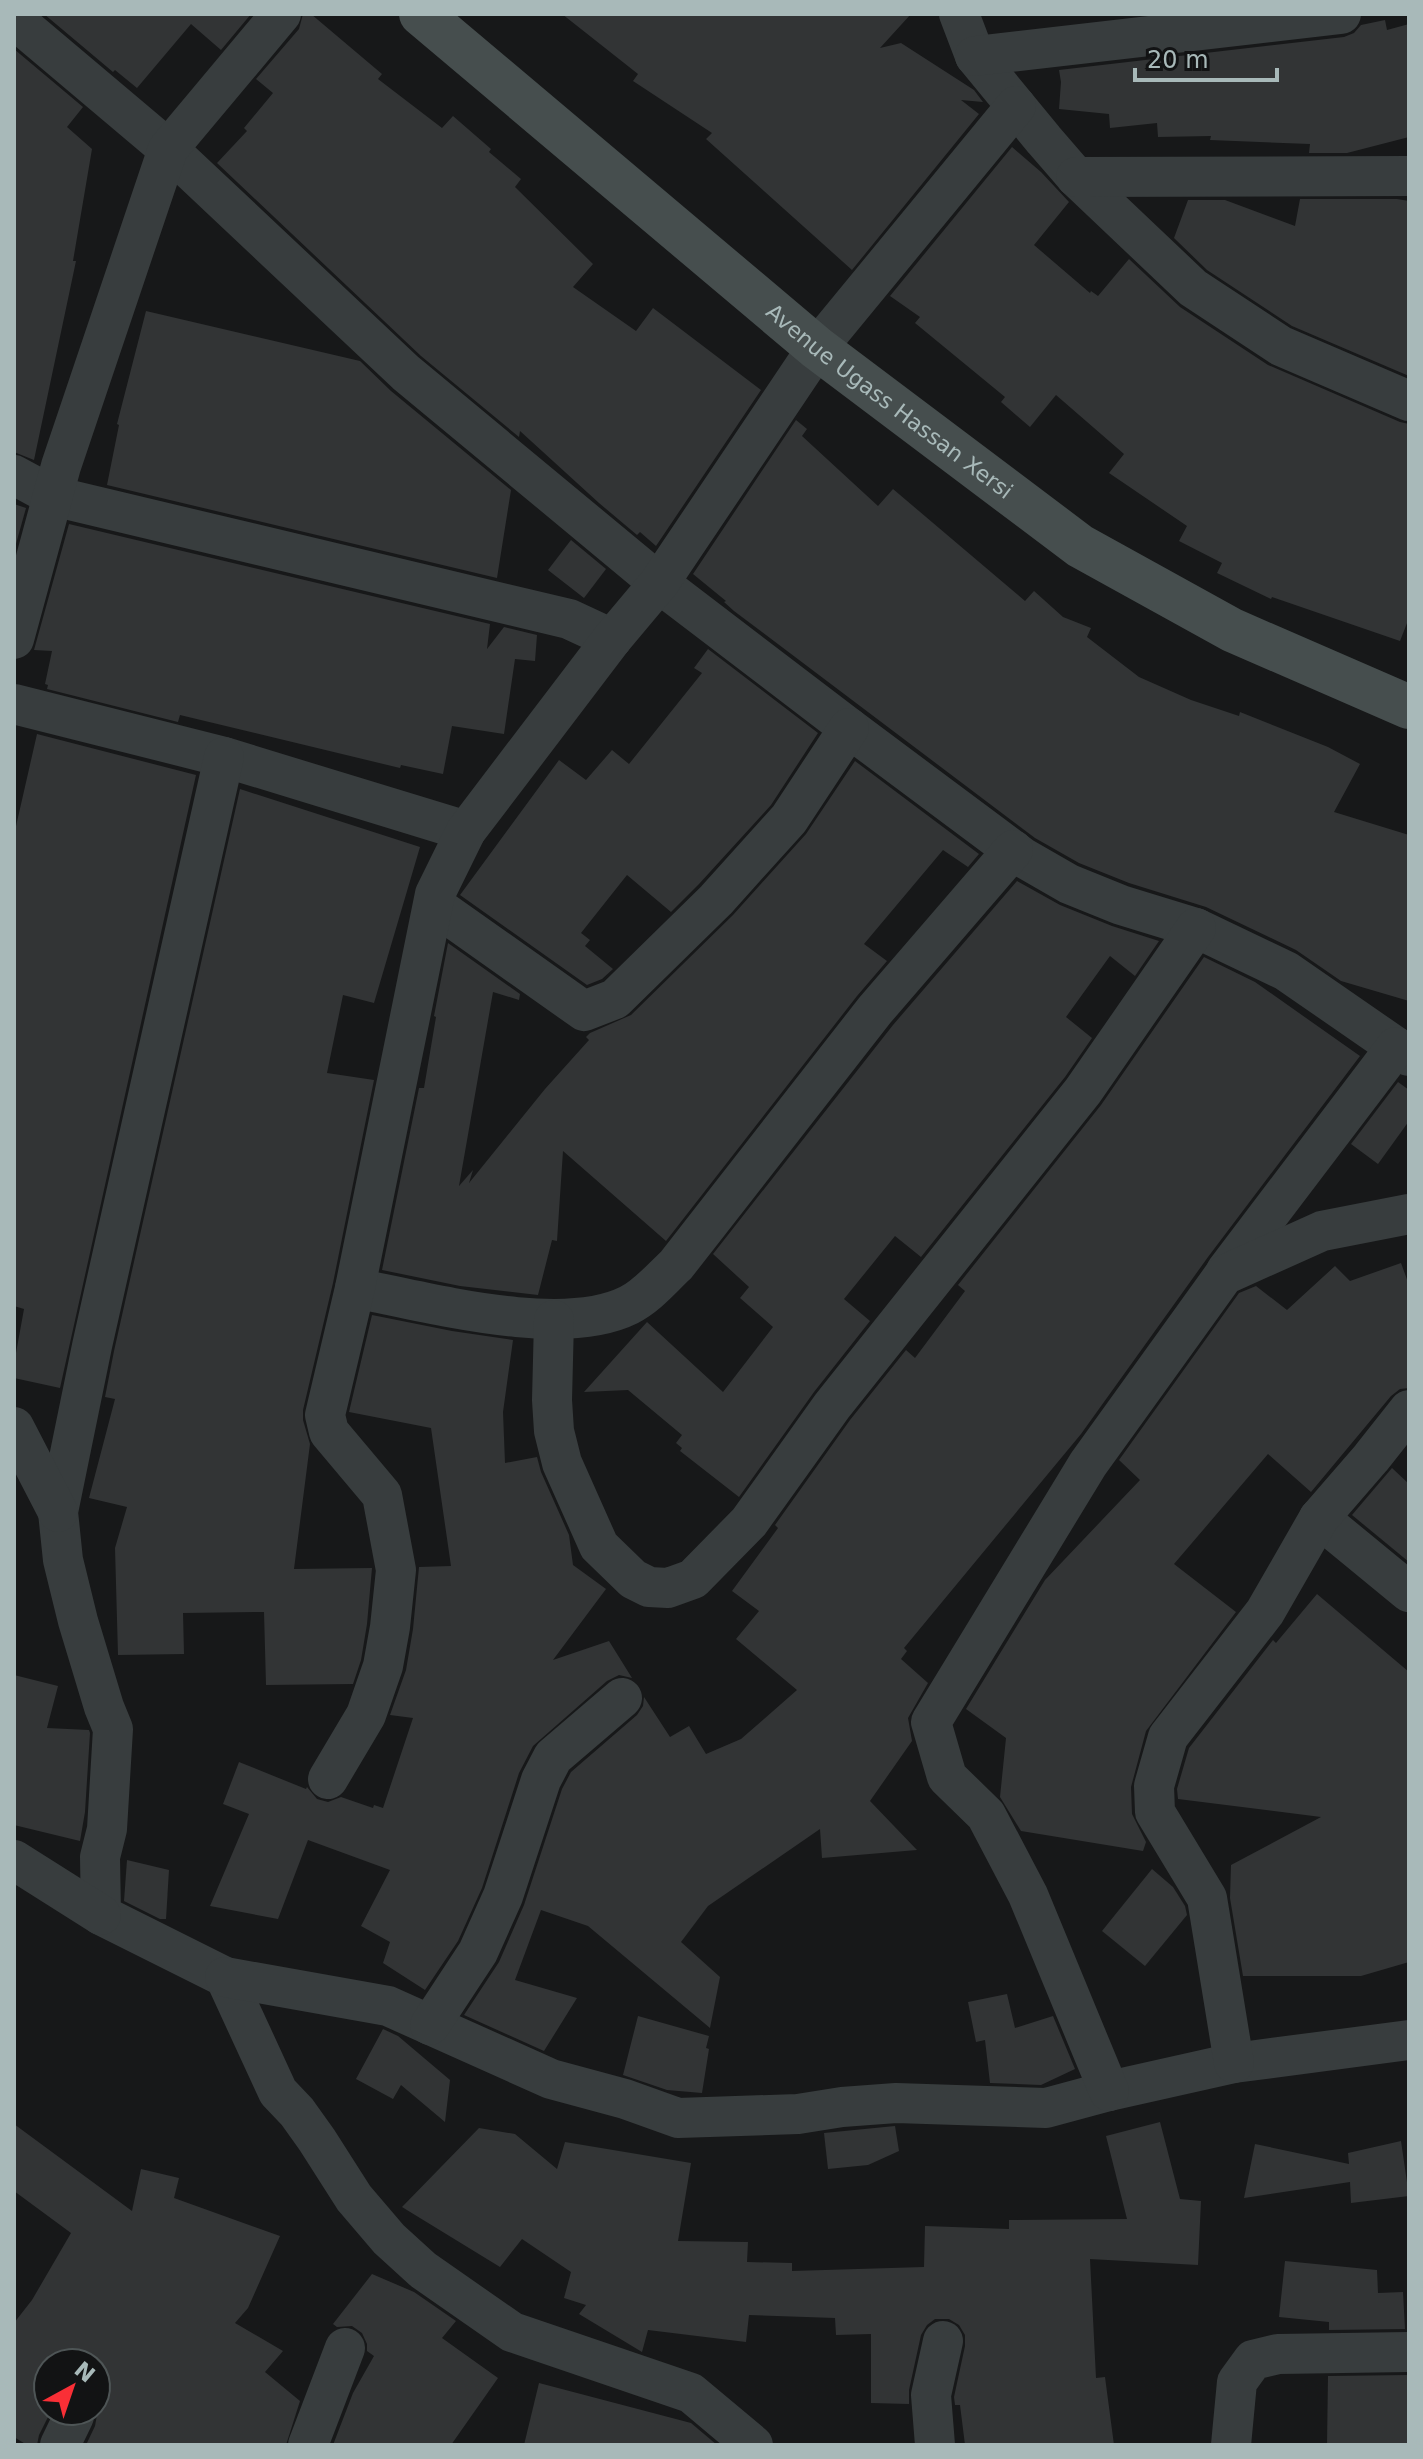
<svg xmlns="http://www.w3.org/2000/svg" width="1423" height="2459" viewBox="0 0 1423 2459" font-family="'DejaVu Sans',sans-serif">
	<rect width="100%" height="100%" fill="#171819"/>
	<g fill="#323435">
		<polygon points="44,14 251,14 221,50 191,24 137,88 115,70 113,72"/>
		<polygon points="303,14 311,14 382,74 378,79 442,128 453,116 491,149 489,152 521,179 515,187 593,264 573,287 636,331 653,308 761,390 656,546 640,532 637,535 599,503 520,431 519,437 421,356 217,163 247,131 244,128 273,93 256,79 299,29"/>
		<polygon points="562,14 911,14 880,48 901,43 974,90 983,102 961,100 979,114 852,270 706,139 712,133 633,81 638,74"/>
		<polygon points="1385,20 1387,30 1409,24 1409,137 1347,153 1309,153 1310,144 1210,140 1211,136 1158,137 1157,123 1110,128 1109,114 1059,109 1061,82 1059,70 1344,37 1354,33 1361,25"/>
		<polygon points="14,49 83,107 67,127 92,149 73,261 76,261 34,460 14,452"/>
		<polygon points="1012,147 1041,172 1069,202 1034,245 1090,293 1091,291 1098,296 1129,259 1180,307 1268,365 1400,422 1409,424 1409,618 1400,641 1272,597 1271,599 1217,573 1222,563 1179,541 1187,526 1109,473 1124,454 1056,395 1030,427 1001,402 1005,397 915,323 920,317 890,296"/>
		<polygon points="1300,199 1397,199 1409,201 1409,376 1292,326 1207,270 1174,238 1188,200 1225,200 1295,226"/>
		<polygon points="146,311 360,361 391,391 511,490 497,578 107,485 119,425 117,424"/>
		<polygon points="796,420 807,429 802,436 878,506 893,489 1025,601 1034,591 1063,617 1091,628 1087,637 1139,677 1191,700 1239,716 1240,712 1328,747 1360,764 1334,812 1409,835 1409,1001 1341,981 1296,950 1206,907 1129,883 1079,863 1035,838 734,611 724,602 726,601 693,574"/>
		<polygon points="14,504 26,508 14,551"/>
		<polygon points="69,524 490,624 487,649 504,627 537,635 535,661 515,659 504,734 452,726 443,774 401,765 400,768 180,715 178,722 47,689 48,685 45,684 52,651 34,650"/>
		<polygon points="571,540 606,569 584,598 548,570"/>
		<polygon points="708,649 818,733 771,805 699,884 671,912 627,875 581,933 590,940 585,946 613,969 602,979 587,985 460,895 559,760 586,780 612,750 629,764 702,673 694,668"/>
		<polygon points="37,734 196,775 60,1388 14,1378 14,1364 24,1309 14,1306 14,835"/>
		<polygon points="855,761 979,854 968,867 943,850 864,944 887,961 857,996 666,1241 563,1151 557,1241 552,1240 538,1295 460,1286 382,1270 419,1088 424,1088 436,1017 434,1016 448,943 520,994 519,1000 493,992 459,1186 473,1170 469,1183 545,1089 589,1040 586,1037 590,1033 631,1015 733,915 806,834"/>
		<polygon points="240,789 420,847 374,1003 343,995 327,1073 374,1080 333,1283 303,1410 303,1420 310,1444 294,1569 372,1568 367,1624 361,1660 353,1684 266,1685 264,1612 183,1613 184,1654 118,1655 115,1548 127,1507 89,1498 115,1399 105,1397 114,1351"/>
		<polygon points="1017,881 1060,905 1112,926 1159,941 1135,976 1110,956 1066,1017 1092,1038 1065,1077 921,1257 895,1236 844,1299 870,1321 814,1392 739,1497 680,1451 682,1448 676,1443 682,1435 628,1390 584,1392 647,1322 723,1392 773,1327 740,1298 749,1287 713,1254 893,1025"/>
		<polygon points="1204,957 1255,982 1360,1056 1208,1257 1081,1434 904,1648 907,1651 901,1659 928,1683 908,1718 912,1741 870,1801 917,1850 822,1858 820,1829 708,1906 681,1942 720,1977 710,2028 588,1926 541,1910 515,1980 577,1998 544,2051 464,2015 499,1962 524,1905 562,1789 571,1772 637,1715 643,1706 644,1697 670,1737 689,1726 706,1754 741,1739 797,1690 736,1639 759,1611 732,1591 778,1528 775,1525 850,1420 906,1350 915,1358 965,1291 958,1285 1101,1105"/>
		<polygon points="1398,1082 1409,1090 1409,1121 1378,1164 1351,1144"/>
		<polygon points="1401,1263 1409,1285 1409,1388 1400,1389 1391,1396 1311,1492 1268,1454 1174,1564 1236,1612 1146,1731 1131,1787 1132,1814 1146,1842 1143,1851 1021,1831 1000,1797 1006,1738 966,1709 1045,1580 1140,1480 1119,1460 1239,1293 1256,1286 1287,1310 1335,1266 1350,1281"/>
		<polygon points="372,1315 452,1331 513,1340 503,1412 505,1463 537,1457 541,1472 569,1535 573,1565 606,1589 553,1660 609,1641 632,1678 619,1675 607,1681 533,1746 519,1773 482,1888 458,1941 425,1990 383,1963 390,1942 361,1926 390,1870 308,1840 278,1919 210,1906 249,1814 223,1804 239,1762 306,1789 307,1787 317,1799 328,1802 341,1797 373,1808 374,1805 383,1808 413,1718 390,1715 406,1670 413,1629 419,1567 451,1566 431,1428 349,1412"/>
		<polygon points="1392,1468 1409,1484 1409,1562 1352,1515"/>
		<polygon points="1317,1594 1409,1672 1409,1962 1361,1976 1243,1976 1230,1898 1231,1865 1321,1817 1178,1799 1177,1789 1189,1748 1273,1640 1276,1643"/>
		<polygon points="14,1675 58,1686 47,1728 89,1730 90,1733 85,1812 80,1841 14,1825"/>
		<polygon points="127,1860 169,1870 166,1919 160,1919 124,1901"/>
		<polygon points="1152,1869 1173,1887 1185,1906 1187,1915 1145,1966 1102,1931"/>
		<polygon points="1007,1994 1015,2028 1053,2016 1075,2069 1041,2085 990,2083 985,2040 976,2042 968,2002"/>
		<polygon points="638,2016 709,2036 706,2048 709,2049 702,2093 667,2090 623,2075"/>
		<polygon points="383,2029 398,2036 450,2080 445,2122 401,2085 393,2099 356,2079"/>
		<polygon points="1160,2122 1180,2199 1201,2201 1198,2265 1090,2259 1096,2378 1105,2377 1114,2445 965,2445 960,2405 955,2405 954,2397 965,2346 965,2335 959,2325 949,2319 935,2319 927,2325 921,2335 909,2390 909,2404 871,2403 871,2334 836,2335 835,2318 749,2315 746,2342 648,2330 642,2352 579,2314 586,2305 564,2298 571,2272 522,2239 500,2267 402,2207 479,2128 515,2134 557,2169 565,2142 691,2163 678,2241 748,2242 747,2262 792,2263 792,2271 924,2267 925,2226 1009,2229 1009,2220 1127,2219 1106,2136"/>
		<polygon points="14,2124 132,2211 141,2169 179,2178 174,2198 280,2236 248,2308 235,2323 283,2351 265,2372 300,2401 286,2445 86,2445 95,2426 97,2415 96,2363 48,2363 48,2411 51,2411 39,2435 37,2445 27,2445 14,2437 14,2323 32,2300 71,2233 14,2191"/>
		<polygon points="895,2126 899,2151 868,2165 828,2169 824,2133"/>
		<polygon points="1401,2141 1409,2196 1351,2203 1350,2182 1244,2198 1255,2144 1349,2164 1348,2153"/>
		<polygon points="1285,2261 1377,2270 1378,2293 1403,2292 1405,2329 1329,2330 1329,2322 1279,2317"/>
		<polygon points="372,2274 414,2292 456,2321 442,2338 498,2378 451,2445 333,2445 353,2393 374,2356 367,2351 367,2344 362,2333 352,2326 337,2327 333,2324"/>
		<polygon points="1409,2375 1409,2445 1327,2445 1328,2376"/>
		<polygon points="539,2383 691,2423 717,2445 524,2445"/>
	</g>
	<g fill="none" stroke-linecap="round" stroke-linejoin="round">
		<g stroke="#383d3e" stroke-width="40">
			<polyline points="959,14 975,56 1044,140 1076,177 1193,288 1281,346 1409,401"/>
			<polyline points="14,19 168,149 406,373 659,583 849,728 1022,857 1069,884 1121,905 1196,928 1286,971 1409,1056"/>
			<polyline points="975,56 1341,14"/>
			<polyline points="1076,177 1409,176"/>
			<polyline points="14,475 53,496 569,619 612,639"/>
			<polyline points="14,639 61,466 168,149 281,14"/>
			<polyline points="14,704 224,757 466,831"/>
			<polyline points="224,757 92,1346 58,1512 63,1560 78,1621 104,1707 113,1729 107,1829 100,1857 101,1915 225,1977 278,2092 297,2112 317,2140 354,2198 389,2239 423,2270 512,2332 691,2393 753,2445"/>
			<polyline points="434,905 584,1011 615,999 716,900 789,819 849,728"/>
			<polyline points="1226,1271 1396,1047"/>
			<path d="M355 1288C428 1302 561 1339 629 1305 647 1296 661 1279 676 1265L875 1010 1013 850"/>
			<polyline points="554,1320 552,1400 554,1431 562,1463 599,1546 633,1579 649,1587 668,1588 693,1579 749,1522 832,1406 1083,1091 1196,928"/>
			<polyline points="14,1427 58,1512"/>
			<polyline points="1319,1518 1409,1592"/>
			<polyline points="328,1779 366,1715 383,1666 390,1627 396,1570 382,1495 329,1432 325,1415 355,1288 435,894 466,831 612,639 659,583 817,348 1016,106"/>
			<polyline points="14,1860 101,1915"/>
			<polyline points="225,1977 388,2006 551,2079 625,2099 678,2118 798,2114 842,2107 896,2103 1046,2108 1109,2091 1234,2063 1409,2040"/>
			<polyline points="430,2025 478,1952 503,1896 541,1780 553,1757 622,1698"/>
			<polyline points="1234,2063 1207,1898 1155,1812 1154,1786 1168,1737 1265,1612 1319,1518 1371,1458 1409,1410"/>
			<polyline points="1109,2091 1028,1895 986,1815 947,1777 931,1722 1088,1464 1224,1275 1322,1231 1409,1214"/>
			<polyline points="60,2445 74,2416"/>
			<polyline points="308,2445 345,2348"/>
			<polyline points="935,2445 931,2395 943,2341"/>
			<polyline points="1231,2445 1237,2382 1253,2360 1278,2354 1409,2352"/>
		</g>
		<path stroke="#464e4e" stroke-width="44" id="s1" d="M421 14 817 348 1080 546 1232 630 1409 707"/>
	</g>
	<g text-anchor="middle" stroke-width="8" stroke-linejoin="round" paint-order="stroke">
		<g font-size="22" fill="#a8b9b9" stroke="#121314">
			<text dy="8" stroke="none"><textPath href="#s1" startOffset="608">Avenue Ugass Hassan Xersi</textPath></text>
		</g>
	</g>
	<rect width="1423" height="2459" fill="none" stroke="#a8b9b9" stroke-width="32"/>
	<g transform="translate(72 2387) rotate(40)"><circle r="38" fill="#121314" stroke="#4e5556" stroke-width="2"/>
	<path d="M0-6L14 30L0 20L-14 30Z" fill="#f92f36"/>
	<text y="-12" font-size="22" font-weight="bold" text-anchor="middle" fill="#a8b9b9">N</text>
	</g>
	<path d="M1135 68v12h142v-12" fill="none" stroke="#a8b9b9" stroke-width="4"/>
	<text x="1147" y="68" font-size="24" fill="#a8b9b9" stroke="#121314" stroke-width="6" paint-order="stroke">20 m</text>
</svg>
